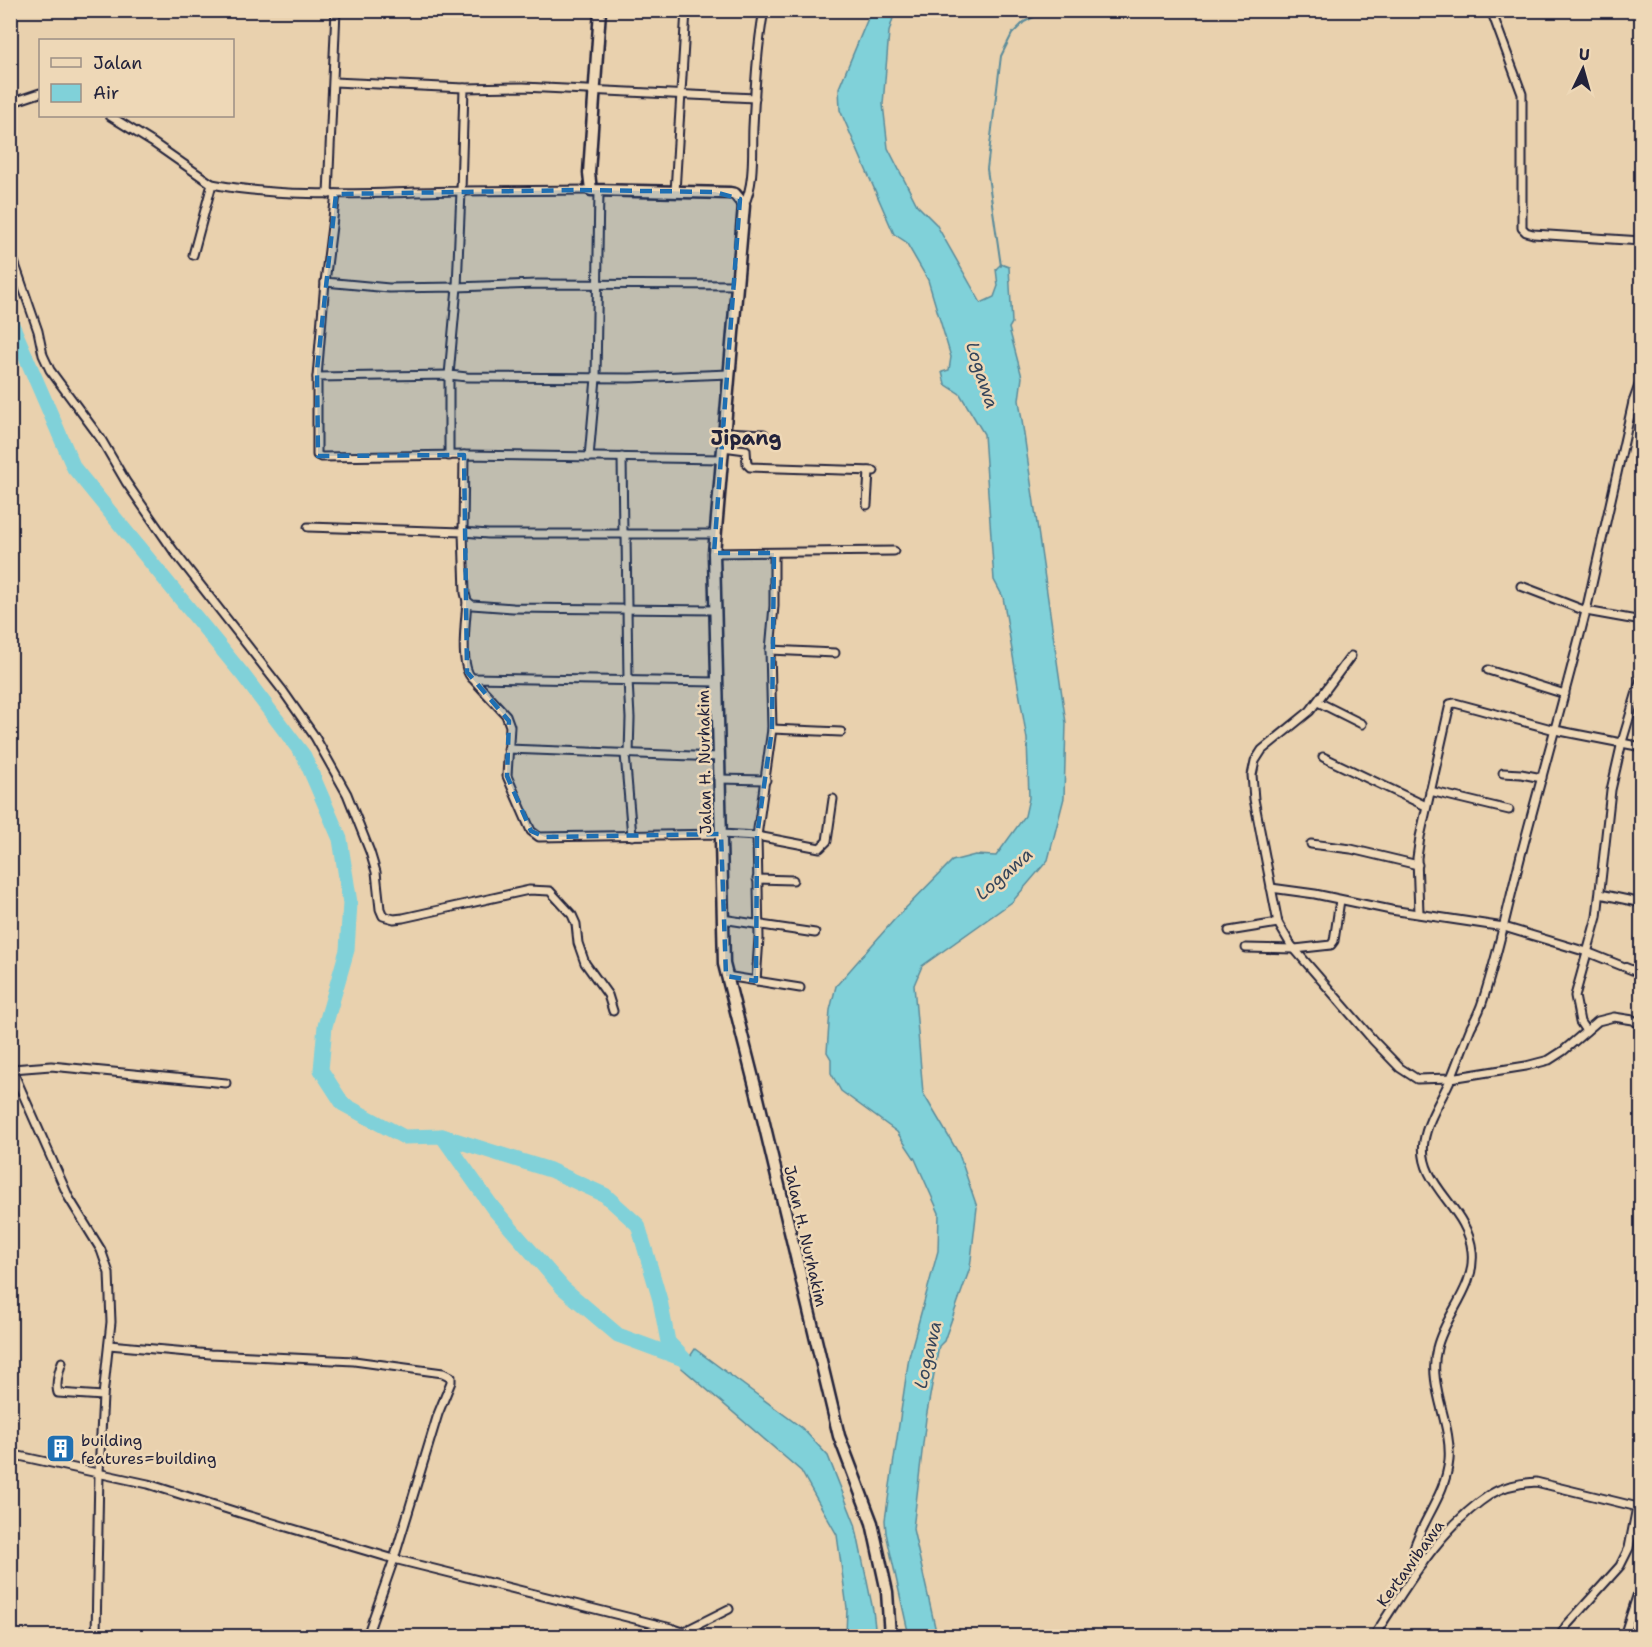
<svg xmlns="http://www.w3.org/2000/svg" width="1652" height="1647" viewBox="0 0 1652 1647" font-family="'Shantell Sans',sans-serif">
	<rect width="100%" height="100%" fill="#e9d1ae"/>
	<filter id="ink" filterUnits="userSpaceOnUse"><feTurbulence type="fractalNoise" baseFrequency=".0167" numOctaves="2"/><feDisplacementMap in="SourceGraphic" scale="12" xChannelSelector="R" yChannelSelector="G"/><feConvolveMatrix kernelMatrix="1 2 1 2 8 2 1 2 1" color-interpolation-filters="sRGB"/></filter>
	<g filter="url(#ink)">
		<g fill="#80d1d9" stroke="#5a8b9a" stroke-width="1.5">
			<polygon points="871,11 895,11 889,32 883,104 888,148 917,205 936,224 981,303 994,297 998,286 996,269 1001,264 1009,267 1012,323 1009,328 1022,377 1019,400 1066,723 1064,798 1048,860 1012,902 922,966 914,985 923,1093 959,1154 977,1207 970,1268 944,1341 939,1346 926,1418 913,1529 937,1636 909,1636 886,1533 885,1520 909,1357 938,1251 939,1213 915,1159 897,1132 841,1091 831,1073 831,1059 827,1052 830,1010 836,986 894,920 952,861 975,855 996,856 1025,816 1029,798 1027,739 1003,597 994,580 984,434 960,394 945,384 942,372 949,370 951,357 928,280 906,242 894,234 840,110 839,88"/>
			<polygon points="695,1349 802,1428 828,1456 855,1524 873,1610 876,1636 846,1636 847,1608 837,1535 801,1471 682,1368"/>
		</g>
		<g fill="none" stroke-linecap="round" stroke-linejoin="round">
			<polyline stroke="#5a8b9a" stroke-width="2" points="1001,266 987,169 1001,56 1012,34 1024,22 1047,10"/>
			<polyline stroke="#80d1d9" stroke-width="9" points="1636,1636 1642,1616"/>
			<g stroke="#80d1d9" stroke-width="15">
				<polyline points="10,320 74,468 243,675 304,756 340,839 350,903 347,950 325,1026 321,1070 343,1104 404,1137 442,1136 550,1170 605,1195 638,1225 660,1300 668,1342 686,1361 702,1373"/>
				<polyline points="442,1136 493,1208 563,1288 618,1335 683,1359"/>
			</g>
			<defs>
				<g id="street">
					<polyline points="1491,10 1522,94 1522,228 1526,232 1533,234 1642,241"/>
					<polyline points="334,82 464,88"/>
					<polyline points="10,103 40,93"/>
					<polyline points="110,116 152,142 212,184 193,255"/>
					<path d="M212 184C294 200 379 192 461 191L464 88 523 87 755 98"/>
					<polyline points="591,190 461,191 457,287 537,284 738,285"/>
					<polyline points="675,192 686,10"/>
					<polyline points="328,194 336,10"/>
					<polyline points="336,194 325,282 389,288 457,287 449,375 467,377 630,378 729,374"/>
					<path d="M744 205C755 183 752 151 753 127 755 88 757 48 764 10"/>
					<polyline points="10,250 38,331 43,355 50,370 101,439 126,482 173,550 283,691 315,737 347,794 370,852 376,872 380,909 383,916 394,919 403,918 529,890 550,891 572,915 576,924 578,943 585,963 608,995 613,1011"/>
					<polyline points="325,282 317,377 449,375 449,456"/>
					<polyline points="317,377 317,455 321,457 464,455 722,459"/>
					<polyline points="1642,377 1633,402 1586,611 1642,621"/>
					<polyline points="1633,402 1642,405"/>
					<polyline points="725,432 764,434"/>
					<polyline points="723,447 746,450 747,464 750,467 874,471"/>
					<polyline points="464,455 463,532 488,534 715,534"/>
					<polyline points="589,457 596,378 599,191"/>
					<polyline points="622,457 623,534"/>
					<polyline points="867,505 869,471"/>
					<polyline points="308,527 463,532 465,593 467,601 472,605 513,608 715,610"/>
					<polyline points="626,534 628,680 630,718 629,754"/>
					<polyline points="714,553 894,551"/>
					<path d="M467 601C466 619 459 667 472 678"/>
					<polyline points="770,650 835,653"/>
					<polyline points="1351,656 1310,711 1262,750 1255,761 1252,775 1254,799 1278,923 1291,945 1373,1040 1400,1068 1417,1079 1451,1078 1526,1066 1549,1060 1563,1051 1598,1021 1614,1017 1633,1020 1642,1026"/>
					<polyline points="1488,670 1565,694"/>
					<polyline points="717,682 472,678 506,715 510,726 507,776 531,831 539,837 721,834 757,836 820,848 827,841 833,799"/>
					<polyline points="1318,702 1362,724"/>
					<polyline points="772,729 841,732"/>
					<polyline points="508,749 719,757"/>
					<polyline points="625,754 632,836"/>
					<polyline points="1323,757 1426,806"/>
					<polyline points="1503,773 1521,774 1542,778"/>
					<polyline points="719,779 766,780"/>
					<polyline points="1430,791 1509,810"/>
					<polyline points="1311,844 1351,849 1418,865"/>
					<polyline points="757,879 793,880"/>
					<polyline points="1271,888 1315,894 1391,910 1504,927 1587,952 1642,974"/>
					<polyline points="1600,894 1642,903"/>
					<polyline points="1419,913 1417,858 1420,837 1450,704 1455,703 1555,730 1642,747"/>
					<polyline points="722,919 815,933"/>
					<polyline points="1229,931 1278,923"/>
					<polyline points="1246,948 1295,949 1331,945 1334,941 1340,900"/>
					<polyline points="726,976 800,988"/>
					<polyline points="756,981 759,938 757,836 772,729 770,650 774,606 774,553"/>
					<polyline points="1586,1031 1580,1022 1575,996 1597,917 1611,790 1622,742 1642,675"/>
					<polyline points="10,1065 69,1198 101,1250 109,1273 111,1322 103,1396 99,1472 96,1636"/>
					<polyline points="12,1069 51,1066 226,1083"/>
					<polyline points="109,1345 210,1354 354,1361 443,1373 451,1377 451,1382 438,1414 394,1559 367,1636"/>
					<path d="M62 1362C59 1371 55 1384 58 1393L103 1396"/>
					<polyline points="10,1454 148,1484 243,1514 394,1559 671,1628 683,1632 686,1636"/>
					<path d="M1422 1564 1414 1548 1416 1542C1427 1514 1446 1491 1449 1460 1452 1422 1427 1386 1437 1348 1445 1314 1476 1288 1472 1251 1468 1207 1417 1185 1424 1141 1428 1118 1442 1099 1451 1078 1458 1061 1464 1044 1471 1027 1476 1018 1480 1010 1483 1000 1499 951 1509 901 1522 851 1543 771 1566 691 1586 611L1521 586"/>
					<polyline points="683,1632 729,1609"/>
					<path d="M1374 1636C1407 1586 1439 1528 1491 1494 1504 1486 1521 1483 1536 1482L1642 1508"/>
					<polyline points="1560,1636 1566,1626 1620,1566 1629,1548 1637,1507"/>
					<polyline points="1624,1636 1642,1581"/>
				</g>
				<polyline id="secondary" points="600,10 589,173 591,190 730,193 735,194 744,205 714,553 724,964 758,1098 839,1436 872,1523 887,1592 890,1636"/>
			</defs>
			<use href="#street" stroke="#22223b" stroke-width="11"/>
			<use href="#secondary" stroke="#22223b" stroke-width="15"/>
			<use href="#street" stroke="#eed8b7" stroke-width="7"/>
			<use href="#secondary" stroke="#eed8b7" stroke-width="10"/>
		</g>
	</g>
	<path fill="#1f6fb2" fill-opacity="0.2" stroke="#1f6fb2" stroke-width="4.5" stroke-dasharray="12 8" stroke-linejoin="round" d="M580 190 715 192 740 199 714 553H774L772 729 757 836 756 981 726 976 721 834 545 837 531 831 507 776 509 721 467 672 464 455 318 456 317 370 336 194Z"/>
	<defs>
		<symbol id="building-square" viewBox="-11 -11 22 22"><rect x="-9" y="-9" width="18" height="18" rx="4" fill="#1f6fb2" stroke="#eed8b7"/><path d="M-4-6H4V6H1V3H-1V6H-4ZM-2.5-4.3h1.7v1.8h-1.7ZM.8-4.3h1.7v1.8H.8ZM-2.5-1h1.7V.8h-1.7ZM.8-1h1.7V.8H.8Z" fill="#fff"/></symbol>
	</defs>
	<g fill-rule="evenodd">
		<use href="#building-square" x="44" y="1432" width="33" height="33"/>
	</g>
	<g text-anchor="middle" stroke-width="5" stroke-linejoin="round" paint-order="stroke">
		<g font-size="16" fill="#22223b" stroke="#eed8b7">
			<text transform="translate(704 762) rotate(-91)" y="6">Jalan H. Nurhakim</text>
			<text transform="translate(806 1236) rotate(77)" y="6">Jalan H. Nurhakim</text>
			<text transform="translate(1410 1563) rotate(-54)" y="6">Kertawibawa</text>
		</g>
		<g font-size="16" fill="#22223b" stroke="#eed8b7" text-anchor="start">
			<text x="81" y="1446">building<tspan x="81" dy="18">features=building</tspan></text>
		</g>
		<g font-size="18" font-style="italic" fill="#35455b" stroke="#eed8b7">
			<text transform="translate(982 375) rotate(72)" y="6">Logawa</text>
			<text transform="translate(1004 874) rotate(-41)" y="6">Logawa</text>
			<text transform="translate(928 1355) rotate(-77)" y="6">Logawa</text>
		</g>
		<g font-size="20" font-weight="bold" fill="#22223b" stroke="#eed8b7">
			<text x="746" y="445">Jipang</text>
		</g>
	</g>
	<rect width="1652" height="1647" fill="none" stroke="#eed8b7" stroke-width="36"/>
	<rect x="18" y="18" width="1616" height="1611" fill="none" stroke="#22223b" stroke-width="2" filter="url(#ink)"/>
	<rect x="39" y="39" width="195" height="78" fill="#eed8b7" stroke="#9c8f85" stroke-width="1.5"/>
	<rect x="51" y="58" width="30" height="9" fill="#eed8b7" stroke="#9c8f85" stroke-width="1.5"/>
	<text x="93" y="69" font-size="18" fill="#22223b">Jalan</text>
	<rect x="51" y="84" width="30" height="18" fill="#80d1d9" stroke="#9c8f85" stroke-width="1.5"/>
	<text x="93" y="99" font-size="18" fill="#22223b">Air</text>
	<g transform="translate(1583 69) rotate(5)" stroke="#eed8b7" stroke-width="4.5" paint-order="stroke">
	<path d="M0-4.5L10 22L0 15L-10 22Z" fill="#22223b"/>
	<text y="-9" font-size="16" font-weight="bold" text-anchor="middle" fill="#22223b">U</text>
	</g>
</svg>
